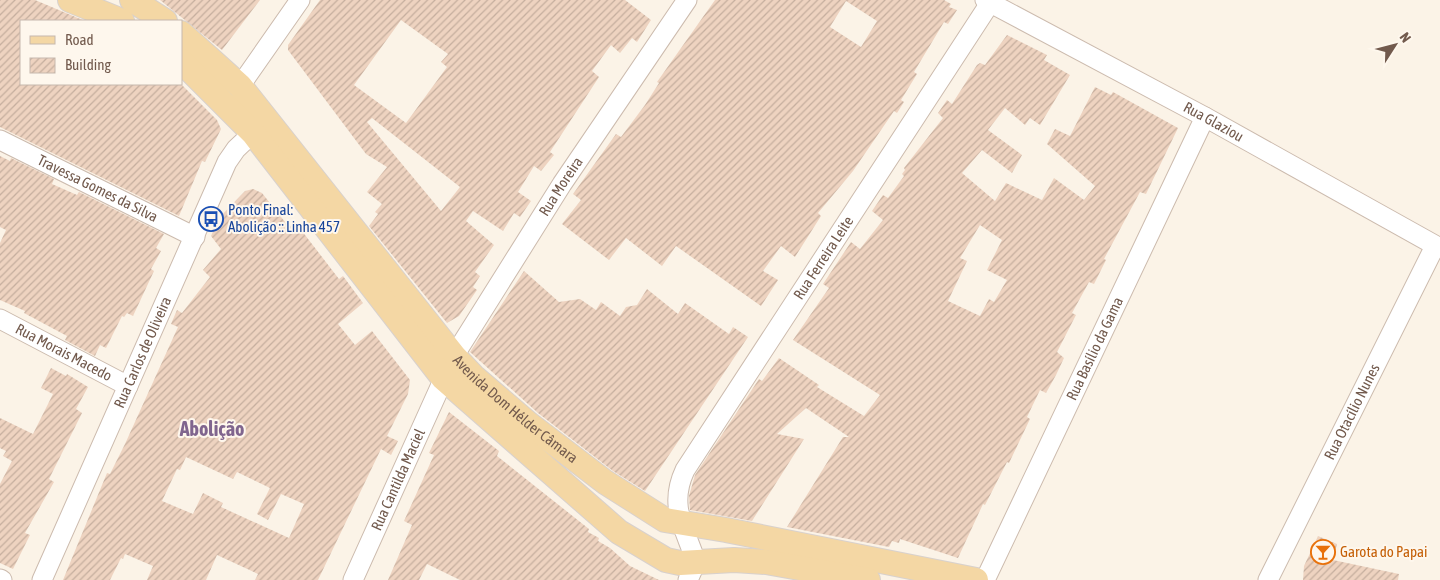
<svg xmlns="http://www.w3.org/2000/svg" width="1440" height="580" viewBox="0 0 1440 580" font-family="'Asap Condensed',sans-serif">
	<defs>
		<pattern id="building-hatch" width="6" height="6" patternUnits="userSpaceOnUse" patternTransform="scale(1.25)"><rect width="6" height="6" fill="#eed3c0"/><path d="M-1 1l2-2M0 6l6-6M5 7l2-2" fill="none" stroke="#c5ae9e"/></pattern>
	</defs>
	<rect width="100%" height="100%" fill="#fbf3e7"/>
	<g fill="url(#building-hatch)" fill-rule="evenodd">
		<polygon points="0,0 35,0 85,21 21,21 21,84 181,84 217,120 221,129 205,162 202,161 179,216 0,127"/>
		<polygon points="160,0 260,0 222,50"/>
		<path d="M320 0H625L651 20 637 42 632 38 620 53 611 45 592 71 599 77 550 152 554 155 541 171 534 166 518 192 531 201 520 217 514 213 503 231 473 211 466 221 494 245 475 272 480 276 473 287 477 290 459 316 447 323 369 226 378 214 375 212 382 204 367 192 387 167 366 154 288 50V45ZM401 20 448 54 441 62 447 67 406 123 354 85ZM372 118 460 187 441 211 367 122Z"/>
		<path d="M715 0H944L951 4 949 7 957 10 948 24 944 22 914 72 917 74 901 100 904 102 897 113 894 111 853 171 818 213 821 216 795 257 781 246 763 271 778 280 761 306 676 246 662 266 626 238 609 260 562 224 581 200 573 194 616 134 621 137 645 105 659 83 657 82ZM846 1 877 21 861 47 830 27Z"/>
		<path d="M1007 35 1047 55 1044 60 1070 75 1040 125 1030 118 1025 125 1005 108 988 130 1022 155 1012 173 982 150 962 173 995 201 1006 183 1042 200 1054 178 1084 200 1095 186 1047 144 1055 129 1070 136 1095 87 1111 95 1113 92 1178 128 1146 194 1140 192 1104 259 1106 260 1094 284 1089 282 1072 313 1076 315 1057 352 1064 358 1056 375 1046 393 1040 390 1027 417 1030 419 1009 463 1007 462 985 505 983 504 958 558 900 539 899 543 892 541 889 547 787 527 843 437H849L806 408 777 434 804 439 752 521 690 510 689 496 695 475 759 379 762 381 779 358 819 385 817 387 864 416 880 395 793 340 829 288 823 284 851 242 860 249 883 220 872 211 883 195 888 198 904 176 902 174 905 170 904 168 943 118 938 113 947 100 952 104 977 65 980 63 985 65ZM980 225 1002 240 987 270 1007 280 994 302 989 299 980 316 948 301 967 261 960 258Z"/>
		<polygon points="0,156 10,161 11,158 54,179 52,184 77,195 79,192 164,234 156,248 161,251 151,269 154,271 133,316 127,313 124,317 122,316 106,348 100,345 95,356 65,340 67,336 24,313 25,311 0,300 0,243 6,230 0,227"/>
		<path d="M253 189 262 193 289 227 295 222 339 279 343 276 363 303 338 324 355 345 372 331 410 380 408 394 387 436 398 441 391 455 381 449 318 580H255L258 574 217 555 206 580H147L153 566 125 554 123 559 121 558 110 580H63L107 473 110 474 125 444 178 327 171 324 177 310 182 313 210 277 203 270 221 249 211 236 219 218 245 191ZM186 457 233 479 237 472 270 488 257 514 268 520 281 494 304 504 289 538 221 507 223 503 203 493 193 514 162 501 177 469 180 470Z"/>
		<polygon points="524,271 559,302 580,299 596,310 601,302 620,316 626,307 637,305 647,289 678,314 685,303 729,334 733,327 748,337 645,491 613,471 538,413 470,352"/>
		<polygon points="51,368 66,376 67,374 88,387 76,409 82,413 49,479 54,482 25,533 30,535 13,569 0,563 0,484 12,461 3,456 6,451 0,448 0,418 33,434 53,394 41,388"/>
		<polygon points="449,412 499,451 497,456 589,529 588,532 599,538 598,541 610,548 630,566 659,580 460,580 427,564 419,580 388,580 412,525 404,521 434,455 429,453"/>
		<polygon points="1318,536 1337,544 1333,560 1399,574 1398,580 1303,580 1304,566"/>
	</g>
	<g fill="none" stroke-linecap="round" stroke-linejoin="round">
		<defs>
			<g id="minor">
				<path id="s1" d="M985 0 1205 117 1440 248"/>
				<polyline points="240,86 300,0"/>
				<path id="s2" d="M0 140 195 237"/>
				<path id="s3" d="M0 319 128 386"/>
				<polyline points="0,579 2,580"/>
				<path id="s4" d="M42 580 227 162 236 149 253 133"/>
				<path id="s5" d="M353 580 454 356 562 184 687 0"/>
				<path id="s6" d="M688 580 696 562C685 528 668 506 685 470L992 0"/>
				<path id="s7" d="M985 580 1205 117"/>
				<path id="s8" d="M1268 580 1435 246"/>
			</g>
			<g id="major">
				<polyline points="70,0 122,21"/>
				<polyline points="132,0 165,21"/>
				<path id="s9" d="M181 33 240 86 454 356 473 376 529 424 605 482 665 520 726 530 976 580"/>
				<polyline points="181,61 253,133 443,378 619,532 666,560 680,563 734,560 766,562 868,580"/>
			</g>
		</defs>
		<use href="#minor" stroke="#ccbbae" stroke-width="21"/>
		<use href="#major" stroke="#d8d1cd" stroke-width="26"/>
		<use href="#minor" stroke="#fff" stroke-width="19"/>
		<use href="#major" stroke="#f4d7a4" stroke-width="24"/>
	</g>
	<defs>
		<symbol id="bus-ring" viewBox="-11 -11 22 22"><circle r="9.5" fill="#fef7ed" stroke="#1a4fb4" stroke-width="1.5"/><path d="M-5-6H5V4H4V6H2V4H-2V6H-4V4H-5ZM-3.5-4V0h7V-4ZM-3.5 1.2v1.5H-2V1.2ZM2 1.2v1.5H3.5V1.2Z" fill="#1a4fb4"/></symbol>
		<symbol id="bar-ring" viewBox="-11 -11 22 22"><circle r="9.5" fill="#fef7ed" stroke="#e8710a" stroke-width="1.5"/><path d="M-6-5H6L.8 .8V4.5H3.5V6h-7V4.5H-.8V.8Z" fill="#e8710a"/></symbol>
	</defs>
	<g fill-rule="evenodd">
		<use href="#bus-ring" x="197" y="205" width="28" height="28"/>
		<use href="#bar-ring" x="1309" y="538" width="28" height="28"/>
	</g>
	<g text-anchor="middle" stroke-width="4" stroke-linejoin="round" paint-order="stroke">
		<g font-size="15" fill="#725a4d" stroke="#fef7ed">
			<text dy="5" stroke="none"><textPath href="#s1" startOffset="259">Rua Glaziou</textPath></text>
			<text dy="5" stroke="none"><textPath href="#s5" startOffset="446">Rua Moreira</textPath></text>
			<text dy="5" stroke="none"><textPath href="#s2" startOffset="109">Travessa Gomes da Silva</textPath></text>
			<text dy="5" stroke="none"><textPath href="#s6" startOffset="369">Rua Ferreira Leite</textPath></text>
			<text dy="5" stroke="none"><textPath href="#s7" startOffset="256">Rua Basílio da Gama</textPath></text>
			<text dy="5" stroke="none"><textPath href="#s3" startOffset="72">Rua Morais Macedo</textPath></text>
			<text dy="5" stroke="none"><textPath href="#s4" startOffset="249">Rua Carlos de Oliveira</textPath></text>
			<text dy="5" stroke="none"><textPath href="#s9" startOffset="505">Avenida Dom Hélder Câmara</textPath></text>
			<text dy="5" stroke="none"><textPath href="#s8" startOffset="188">Rua Otacílio Nunes</textPath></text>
			<text dy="5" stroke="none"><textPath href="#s5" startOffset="110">Rua Cantilda Maciel</textPath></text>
		</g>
		<g font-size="15" fill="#164399" stroke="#fef7ed" text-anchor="start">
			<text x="228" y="215">Ponto Final:<tspan x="228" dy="17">Abolição :: Linha 457</tspan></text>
		</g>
		<g font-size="15" fill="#c56008" stroke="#fef7ed" text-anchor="start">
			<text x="1340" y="557">Garota do Papai</text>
		</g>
		<g font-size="20" font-weight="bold" fill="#80658e" stroke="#fef7ed">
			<text x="212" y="436">Abolição</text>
		</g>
	</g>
	<rect x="20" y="20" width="162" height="65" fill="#fef7ed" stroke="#c6b8ad"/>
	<rect x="30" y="36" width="25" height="8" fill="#f4d7a4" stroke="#c6b8ad"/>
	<text x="65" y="45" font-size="15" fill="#725a4d">Road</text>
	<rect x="30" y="58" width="25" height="15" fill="url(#building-hatch)" stroke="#c6b8ad"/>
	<text x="65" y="70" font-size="15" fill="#725a4d">Building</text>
	<g transform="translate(1395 45) rotate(54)" stroke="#fef7ed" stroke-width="4" paint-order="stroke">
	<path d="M0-4L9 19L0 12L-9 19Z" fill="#725a4d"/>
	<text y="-8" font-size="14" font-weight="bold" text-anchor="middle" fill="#725a4d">N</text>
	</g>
</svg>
